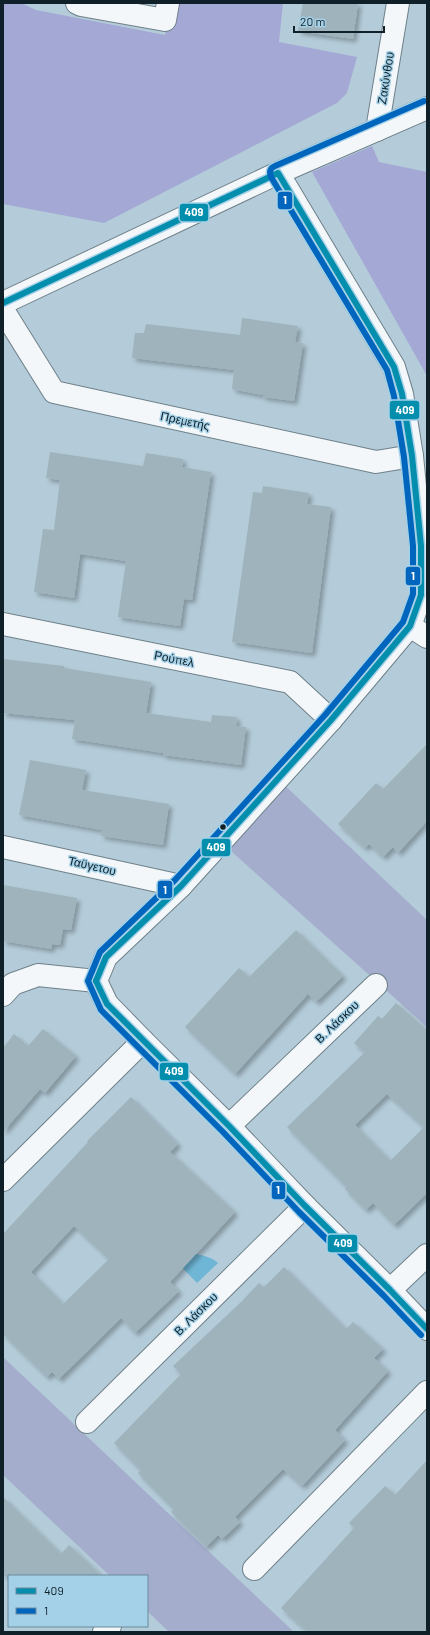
<svg xmlns="http://www.w3.org/2000/svg" width="430" height="1635" viewBox="0 0 430 1635" font-family="Barlow,sans-serif">
	<defs>
		<filter id="shadow"><feDropShadow dx="3.5" dy="3.5" stdDeviation="2" flood-color="#0004"/></filter>
	</defs>
	<rect width="100%" height="100%" fill="#b4ccd9"/>
	<g fill="#a5adcd">
		<polygon points="278,779 427,920 427,1027 221,842"/>
		<polygon points="3,1357 294,1632 169,1632 147,1611 147,1576 110,1576 3,1475"/>
	</g>
	<g fill="#a3a8d5">
		<polygon points="3,3 21,3 36,10 165,35 172,3 283,3 279,42 357,57 347,93 337,103 104,223 3,204"/>
		<polygon points="372,146 379,162 427,172 427,376 312,172"/>
	</g>
	<path fill="#6fb6d6" d="M166 1251C179 1252 209 1253 218 1263L197 1283Z"/>
	<g fill="#9eb3bb" fill-rule="evenodd" filter="url(#shadow)">
		<polygon points="303,3 358,3 353,39 298,31"/>
		<polygon points="242,318 298,326 295,342 303,343 294,401 263,397 263,395 232,389 234,370 132,358 135,333 144,333 146,324 240,335"/>
		<polygon points="50,452 143,466 146,453 183,459 182,467 211,472 192,600 184,599 180,626 118,617 126,561 80,554 74,598 34,592 43,529 54,530 60,480 46,478"/>
		<polygon points="263,486 309,493 307,504 331,507 312,653 232,642 253,492 262,493"/>
		<polygon points="3,659 64,666 64,668 151,682 146,713 211,722 212,715 237,717 236,726 246,727 241,765 163,755 163,753 72,739 75,720 3,713"/>
		<polygon points="427,744 427,821 398,853 393,847 383,857 369,844 365,848 338,824 376,783 383,789"/>
		<polygon points="30,760 86,770 82,790 169,804 163,845 101,836 102,830 19,815"/>
		<polygon points="3,885 77,898 71,930 63,929 60,945 52,944 51,949 3,941"/>
		<polygon points="296,930 343,976 316,1002 308,994 235,1074 185,1027 239,968 249,977"/>
		<path d="M396 1003 427 1030V1193L394 1225 373 1203 366 1210 345 1189 347 1187 287 1127 365 1052 354 1043 378 1016 382 1019ZM387 1094 424 1127 390 1161 355 1125Z"/>
		<polygon points="43,1029 76,1056 45,1093 40,1089 3,1132 3,1048 14,1034 28,1046"/>
		<path d="M131 1097 178 1144 170 1152 235 1212 170 1282 179 1291 135 1333 121 1318 59 1379 52 1372 47 1377 3 1334V1234L88 1142 87 1141ZM74 1226 109 1259 63 1304 31 1272Z"/>
		<polygon points="284,1267 346,1329 353,1322 383,1349 374,1358 388,1371 335,1430 345,1440 302,1486 283,1469 235,1517 240,1522 222,1539 218,1535 206,1547 171,1512 174,1509 138,1473 141,1470 114,1443 181,1374 173,1366 242,1301 259,1283 264,1287"/>
		<polygon points="427,1460 427,1632 308,1632 281,1608 354,1528 349,1523 385,1486 395,1495"/>
		<polygon points="3,1497 61,1554 69,1545 102,1576 3,1576"/>
	</g>
	<g fill="none" stroke-linecap="round" stroke-linejoin="round">
		<defs>
			<g id="street">
				<polyline points="77,3 81,5 165,20 168,3"/>
				<polyline points="377,130 398,3"/>
				<polyline points="3,310 54,392 376,462 412,456"/>
				<polyline points="3,624 290,682 331,720"/>
				<polyline points="410,626 427,637"/>
				<polyline points="3,847 181,886"/>
				<polyline points="96,981 106,957 181,886 331,720 410,626 421,595 421,546 412,456 402,394 394,367 278,173"/>
				<polyline points="96,981 107,1004 143,1041 229,1126 305,1206 390,1290 427,1329"/>
				<polyline points="3,995 13,984 38,975 96,981"/>
				<polyline points="229,1126 376,985"/>
				<polyline points="3,1180 143,1041"/>
				<polyline points="390,1290 427,1255"/>
				<polyline points="87,1422 305,1206"/>
				<polyline points="254,1569 427,1392"/>
				<polyline points="104,1632 110,1626"/>
			</g>
			<polyline id="secondary" points="3,303 278,173 427,108"/>
		</defs>
		<use href="#street" stroke="#6e818a" stroke-width="24"/>
		<use href="#secondary" stroke="#6e818a" stroke-width="24"/>
		<use href="#street" stroke="#f4f7f9" stroke-width="22"/>
		<use href="#secondary" stroke="#f4f7f9" stroke-width="22"/>
		<defs>
			<g id="bus-1">
				<polyline points="3,303 278,173 394,367 402,394 412,456 421,546 421,595 410,626 331,720 181,886 106,957 96,981"/>
				<polyline points="96,981 107,1004 229,1126 305,1206 390,1290 427,1329"/>
			</g>
			<path id="bus-2" d="M421 1335 384 1296 299 1212 223 1132 101 1010 88 981 100 952 175 880 325 715 403 622 413 594V546L404 457 394 396 387 370 271 177C269 172 270 168 275 166L424 101"/>
		</defs>
		<use href="#bus-1" stroke="#a5d1e8" stroke-width="9"/>
		<use href="#bus-2" stroke="#a5d1e8" stroke-width="9"/>
		<use href="#bus-1" stroke="#038ead" stroke-width="6"/>
		<use href="#bus-2" stroke="#0065bd" stroke-width="6"/>
	</g>
	<circle fill="#0f2028" stroke="#a5d1e8" stroke-width="1.5" cx="223" cy="827" r="3.5"/>
	<g text-anchor="middle" stroke-width="3" stroke-linejoin="round" paint-order="stroke">
		<g font-size="12" fill="#0f2028" stroke="#a5d1e8">
			<text transform="translate(386 78) rotate(-81)" y="4">Ζακύνθου</text>
			<text transform="translate(185 421) rotate(12)" y="4">Πρεμετής</text>
			<text transform="translate(174 659) rotate(11)" y="4">Ρούπελ</text>
			<text transform="translate(92 866) rotate(13)" y="4">Ταϋγετου</text>
			<text transform="translate(337 1022) rotate(-44)" y="4">Β. Λάσκου</text>
			<text transform="translate(196 1314) rotate(-45)" y="4">Β. Λάσκου</text>
		</g>
	</g>
	<g stroke="#a5d1e8" stroke-width="1.5">
		<rect x="277" y="191" width="16" height="19" rx="4" fill="#0065bd"/>
		<rect x="179" y="203" width="30" height="19" rx="4" fill="#038ead"/>
		<rect x="389" y="400" width="31" height="20" rx="4" fill="#038ead"/>
		<rect x="405" y="566" width="16" height="20" rx="4" fill="#0065bd"/>
		<rect x="201" y="838" width="30" height="19" rx="4" fill="#038ead"/>
		<rect x="157" y="880" width="16" height="19" rx="4" fill="#0065bd"/>
		<rect x="159" y="1062" width="30" height="19" rx="4" fill="#038ead"/>
		<rect x="271" y="1181" width="15" height="19" rx="4" fill="#0065bd"/>
		<rect x="327" y="1234" width="31" height="19" rx="4" fill="#038ead"/>
	</g>
	<g font-size="11" text-anchor="middle" font-weight="bold" fill="#fff">
		<text x="285" y="204">1</text>
		<text x="194" y="216">409</text>
		<text x="405" y="414">409</text>
		<text x="413" y="580">1</text>
		<text x="216" y="851">409</text>
		<text x="165" y="894">1</text>
		<text x="174" y="1075">409</text>
		<text x="278" y="1194">1</text>
		<text x="343" y="1247">409</text>
	</g>
	<rect width="430" height="1635" fill="none" stroke="#0f2028" stroke-width="8"/>
	<rect x="8" y="1575" width="140" height="52" fill="#a5d1e8" stroke="#698a9b"/>
	<rect x="16" y="1588" width="20" height="6" fill="#038ead" stroke="#698a9b"/>
	<text x="44" y="1595" font-size="12" fill="#0f2028">409</text>
	<rect x="16" y="1608" width="20" height="6" fill="#0065bd" stroke="#698a9b"/>
	<text x="44" y="1615" font-size="12" fill="#0f2028">1</text>
	<path d="M294 26v6h90v-6" fill="none" stroke="#0f2028" stroke-width="2"/>
	<text x="300" y="26" font-size="12" fill="#0f2028" stroke="#a5d1e8" stroke-width="3" paint-order="stroke">20 m</text>
</svg>
